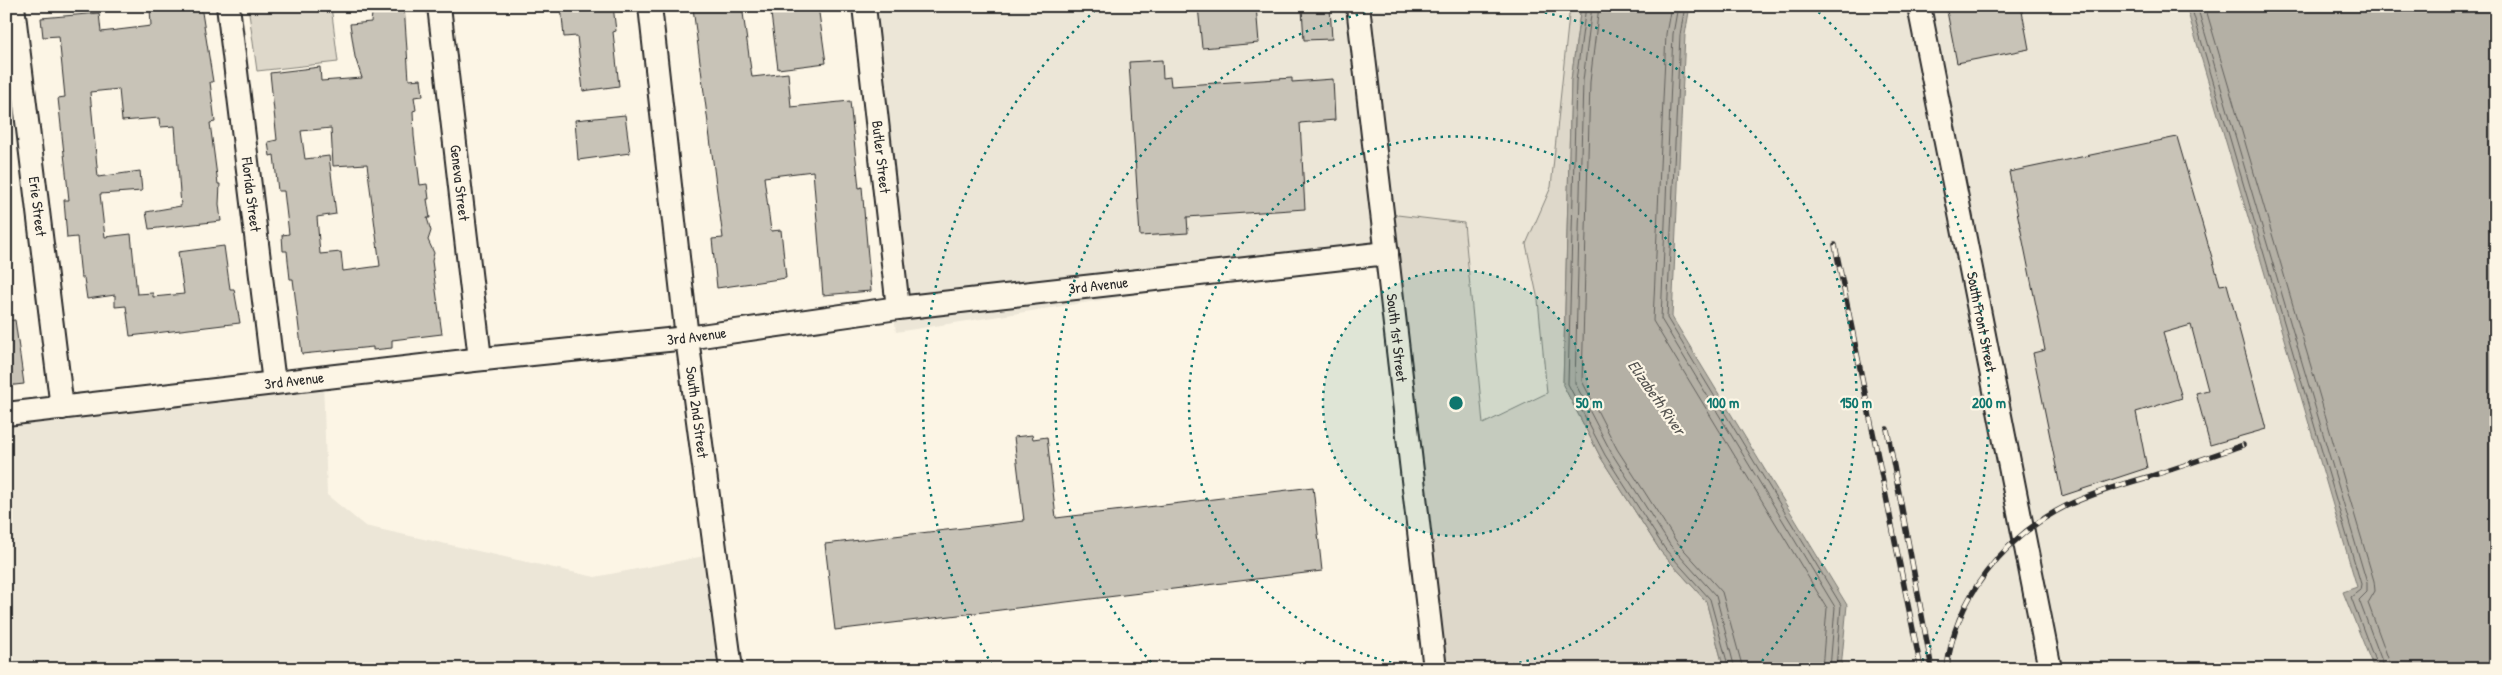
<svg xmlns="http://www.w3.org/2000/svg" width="2502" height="675" viewBox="0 0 2502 675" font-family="'Patrick Hand',sans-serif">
	<rect width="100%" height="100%" fill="#fcf5e5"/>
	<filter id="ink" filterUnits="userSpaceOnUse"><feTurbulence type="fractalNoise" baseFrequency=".02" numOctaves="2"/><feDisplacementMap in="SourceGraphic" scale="10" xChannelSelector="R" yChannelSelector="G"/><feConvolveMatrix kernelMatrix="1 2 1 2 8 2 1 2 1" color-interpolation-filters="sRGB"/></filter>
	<g filter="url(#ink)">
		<g fill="#ece6d7">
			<polygon points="857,6 1581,6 1571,80 1563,385 1483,424 1464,223 1393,255 896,332"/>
			<polygon points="1690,6 2186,6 2357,587 2344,592 2374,669 1841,669 1847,604 1672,317 1685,35"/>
			<polygon points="323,380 327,495 365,526 595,577 715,554 729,669 6,669 6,416"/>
		</g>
		<g fill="#ded8ca" stroke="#84827a">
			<polygon points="248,6 331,6 338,62 257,71"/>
			<polygon points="1570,6 1581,6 1571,80 1563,385 1601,458 1661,552 1706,601 1724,669 1437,669 1389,214 1464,223 1483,424 1547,393 1538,300 1526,244 1551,187"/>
		</g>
		<g fill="#b4b0a5" stroke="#7d7b74">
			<polygon points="1581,6 1690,6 1685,35 1672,317 1847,605 1841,669 1724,669 1706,601 1661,552 1601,458 1563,385 1571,80"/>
			<polygon points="2186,6 2496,6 2496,669 2374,669 2343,592 2357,587"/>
		</g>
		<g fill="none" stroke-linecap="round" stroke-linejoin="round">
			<g stroke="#62605c" stroke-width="1">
				<polyline points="1586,6 1576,81 1568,384 1605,455 1665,549 1710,599 1729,669"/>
				<polyline points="1592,6 1583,81 1575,383 1611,452 1670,545 1716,596 1735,669"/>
				<polyline points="1599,6 1590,82 1582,381 1617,449 1676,541 1722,592 1743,669"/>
				<polyline points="1671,6 1666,34 1653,321 1827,608 1822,669"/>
				<polyline points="1678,6 1673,34 1661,319 1835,607 1830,669"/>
				<polyline points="1685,6 1680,35 1667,318 1841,605 1836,669"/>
				<polyline points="2191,6 2361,584 2360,590 2351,597 2378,669"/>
				<polyline points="2197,6 2367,583 2367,592 2359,600 2385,669"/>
				<polyline points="2205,6 2374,581 2375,591 2368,603 2392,669"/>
			</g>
		</g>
		<g fill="#c8c3b7" stroke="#2b2b2b" fill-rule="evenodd">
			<polygon points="164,6 201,6 213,82 210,82 215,122 210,123 218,184 220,184 219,204 221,221 149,229 146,212 181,206 175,126 160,127 159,118 122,121 119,89 90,92 98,177 140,171 142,191 100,194 105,237 131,234 137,294 153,293 153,297 184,294 178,252 224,246 230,289 234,289 240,323 130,336 126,306 115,307 115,295 87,299 84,278 81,278 77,237 67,238 64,200 69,200 58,98 65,97 59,36 43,37 41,18 99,13 101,32 151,26 150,8"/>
			<path d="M373 6H404L409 80 421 79 423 96 414 97 416 110 413 111 414 136 420 185 427 184 429 199H427L430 218H427L431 231 428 240 434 253 432 261 442 334 392 340V348L373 350V347L302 354 293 279H290L287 251H283L282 235 289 234 284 191H278L274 155 270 156 268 142 277 140 270 73 320 67 321 81 362 78 355 57 350 24 371 22ZM331 128 333 166 367 164 380 266 343 271 341 252 320 254 317 217 336 214 329 156 305 159 301 131Z"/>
			<polygon points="561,6 613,6 616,31 613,32 619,86 583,91 577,36 564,37"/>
			<polygon points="710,6 742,6 752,77 788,73 791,107 850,101 859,188 862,187 871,291 823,295 813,171 764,177 771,231 781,230 786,278 717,288 712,239 723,238 693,8"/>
			<polygon points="770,6 818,6 826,63 778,69"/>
			<polygon points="1198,6 1256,6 1259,43 1202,48"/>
			<polygon points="1946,6 2021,6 2029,49 1957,63"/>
			<polygon points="1330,8 1332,39 1304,40 1302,9"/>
			<polygon points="1162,60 1163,78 1170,77 1171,86 1292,78 1292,82 1333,79 1335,120 1300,123 1305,209 1187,217 1188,233 1140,236 1129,62"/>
			<polygon points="625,115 630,153 578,160 575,120"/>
			<polygon points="2177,137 2220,285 2227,284 2266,429 2210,445 2196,393 2208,390 2191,325 2163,333 2182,398 2136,412 2147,468 2062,496 2033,353 2045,350 2009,172"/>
			<polygon points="15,320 24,384 6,386 6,321"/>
			<polygon points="1032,435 1033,439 1047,437 1056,518 1313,487 1322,571 835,630 825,544 1024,521 1014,437"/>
		</g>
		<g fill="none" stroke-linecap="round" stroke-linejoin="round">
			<defs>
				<g id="minor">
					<path id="s1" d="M13 6 62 408"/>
					<path id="s2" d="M228 6 274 383"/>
					<path id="s3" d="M439 6 480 359"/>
					<path id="s4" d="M650 6 687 338 731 669"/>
					<path id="s5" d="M864 6 898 308"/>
					<path id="s6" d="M1358 6 1435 669"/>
					<path id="s7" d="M1919 6 2050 669"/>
					<path id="s8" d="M6 414 474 360 687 338 898 308 1387 253"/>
				</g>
			</defs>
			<use href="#minor" stroke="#2b2b2b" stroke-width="26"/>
			<use href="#minor" stroke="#fcf5e5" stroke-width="22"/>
			<defs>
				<g id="rail">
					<polyline points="1835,245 1921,669"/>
					<polyline points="1887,429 1932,669"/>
					<path d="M1947 669C1954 599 2004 537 2066 506 2093 493 2120 485 2148 477 2180 467 2211 456 2243 445"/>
				</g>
			</defs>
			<use href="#rail" stroke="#2b2b2b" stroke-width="5.5"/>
			<use href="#rail" stroke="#fcf5e5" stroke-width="4" stroke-dasharray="11" stroke-linecap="butt"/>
		</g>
	</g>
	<circle cx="1456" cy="403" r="133" fill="#0f766e" fill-opacity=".12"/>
	<g fill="none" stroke="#0f766e" stroke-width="2.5" stroke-dasharray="2.5 5">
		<circle cx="1456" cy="403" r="133"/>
		<path d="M1428 669A267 267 0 1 1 1484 669"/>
		<path d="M1156 668A400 400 0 0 1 1404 6M1508 6A400 400 0 0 1 1756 668"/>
		<path d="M992 665A533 533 0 0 1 1099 7M1813 7A533 533 0 0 1 1920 665"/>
	</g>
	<g text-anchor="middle" stroke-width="4.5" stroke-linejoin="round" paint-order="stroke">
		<g font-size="15" fill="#2b2b2b" stroke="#fcf5e5">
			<text dy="5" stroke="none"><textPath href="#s5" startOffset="152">Butler Street</textPath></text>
			<text dy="5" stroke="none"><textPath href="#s3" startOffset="178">Geneva Street</textPath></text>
			<text dy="5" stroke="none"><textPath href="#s2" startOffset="190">Florida Street</textPath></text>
			<text dy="5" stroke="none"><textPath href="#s1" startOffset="202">Erie Street</textPath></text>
			<text dy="5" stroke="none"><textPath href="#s8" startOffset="1100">3rd Avenue</textPath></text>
			<text dy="5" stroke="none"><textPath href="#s7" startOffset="322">South Front Street</textPath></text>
			<text dy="5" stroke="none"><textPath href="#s8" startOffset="695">3rd Avenue</textPath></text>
			<text dy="5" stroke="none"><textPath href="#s6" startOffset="334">South 1st Street</textPath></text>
			<text dy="5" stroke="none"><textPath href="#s8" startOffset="290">3rd Avenue</textPath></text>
			<text dy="5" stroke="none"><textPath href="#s4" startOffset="409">South 2nd Street</textPath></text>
		</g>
		<g font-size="16" font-style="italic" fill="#545350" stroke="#fcf5e5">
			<text transform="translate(1657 397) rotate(55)" y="6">Elizabeth River</text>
		</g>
	</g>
	<circle cx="1456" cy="403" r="8" fill="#0f766e" stroke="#fcf5e5" stroke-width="2.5"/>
	<g font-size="15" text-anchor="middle" font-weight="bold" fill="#0f766e" stroke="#fcf5e5" stroke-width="4.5" stroke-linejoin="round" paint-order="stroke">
		<text x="1589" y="408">50 m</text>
		<text x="1723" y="408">100 m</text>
		<text x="1856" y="408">150 m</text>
		<text x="1989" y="408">200 m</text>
	</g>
	<rect width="2502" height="675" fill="none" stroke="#fcf5e5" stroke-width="25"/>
	<rect x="12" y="12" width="2477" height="650" fill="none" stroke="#2b2b2b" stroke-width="2" filter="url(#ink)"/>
</svg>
